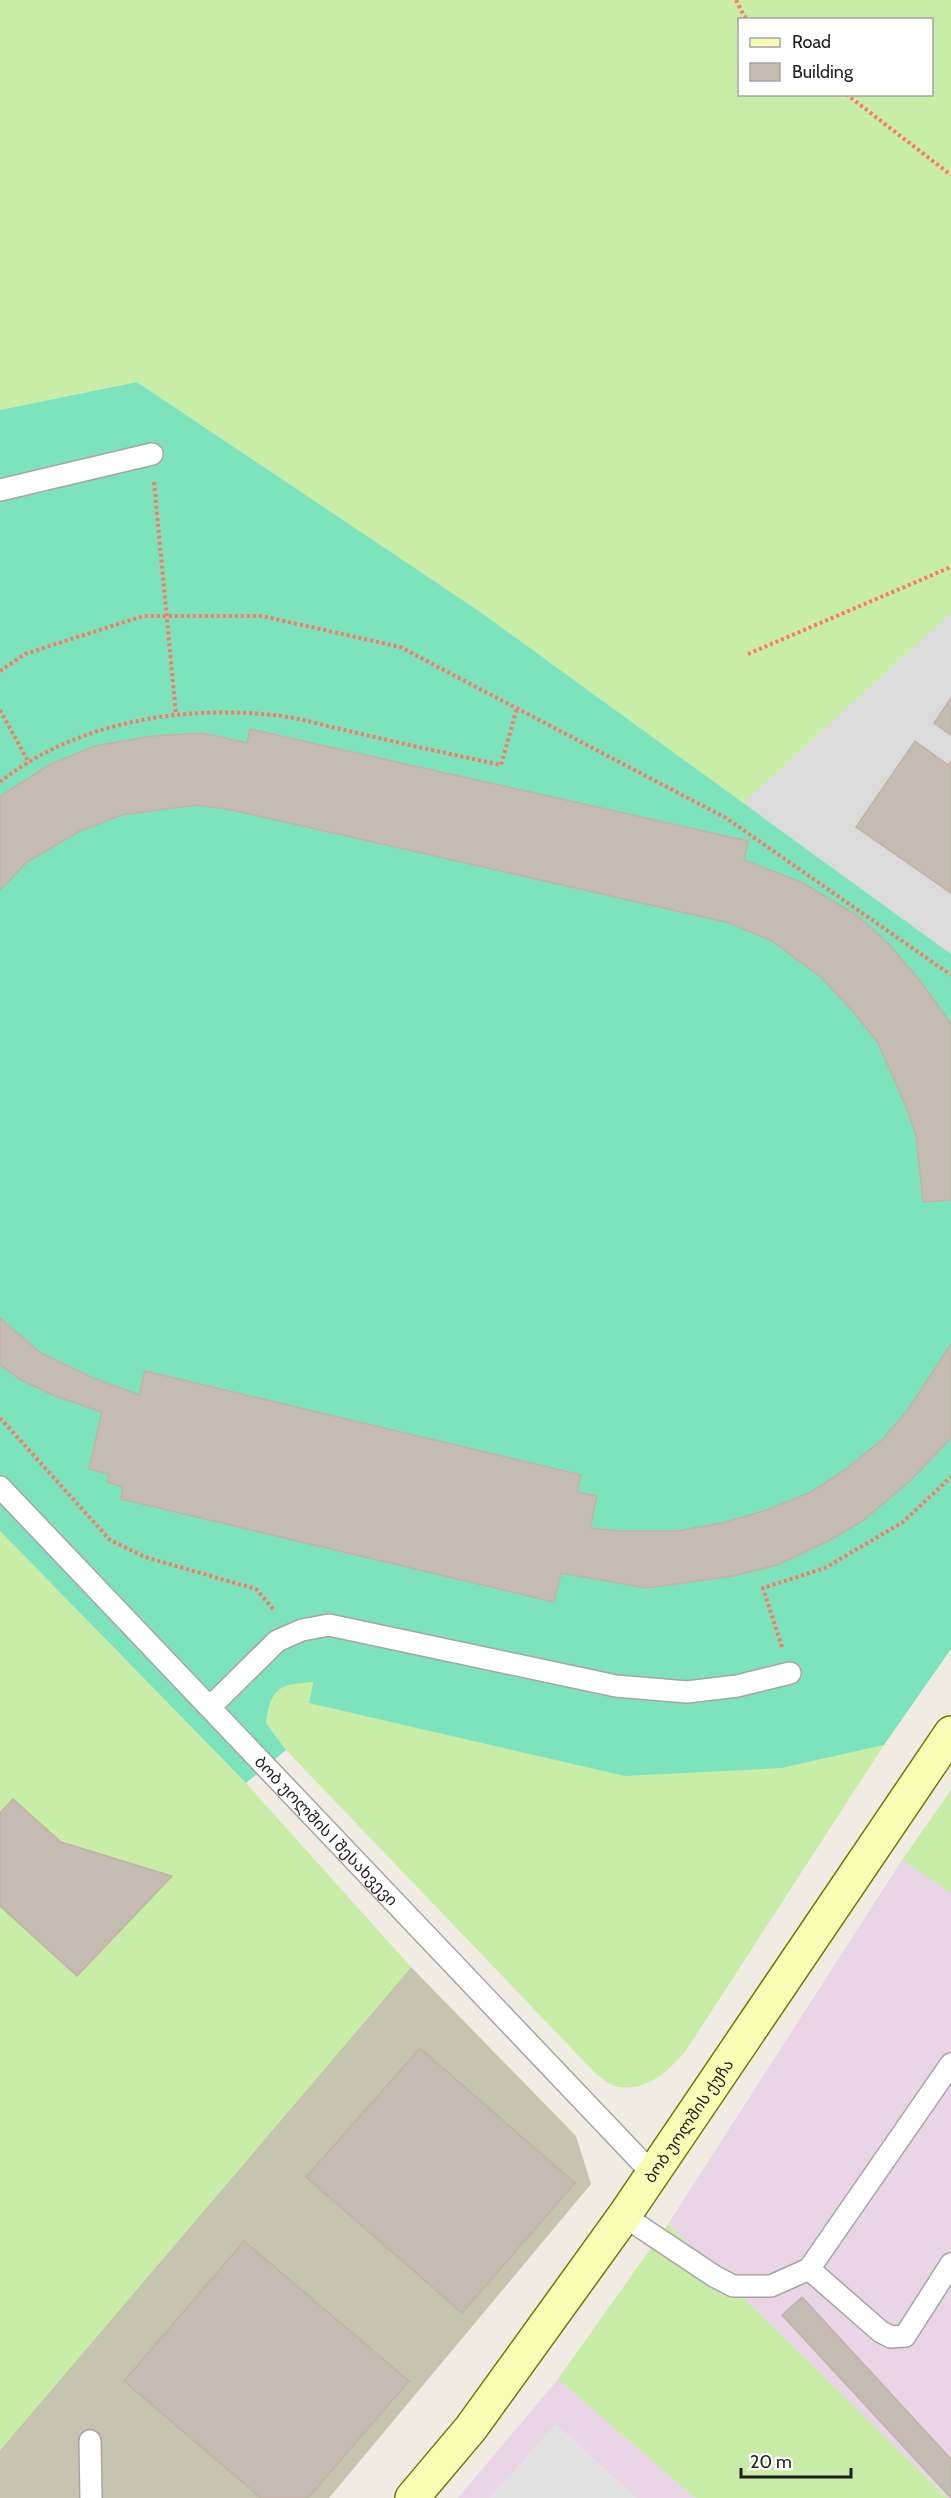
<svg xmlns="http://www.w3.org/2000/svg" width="951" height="2498" viewBox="0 0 951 2498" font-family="Cabin,'Noto Sans Georgian',sans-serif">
	<rect width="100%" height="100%" fill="#f0ece4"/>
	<polygon fill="#dcdbdb" points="951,613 951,954 743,803"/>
	<g fill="#e9d5e5">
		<polygon points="902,1860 951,1893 951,2498 947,2498 668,2224"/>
		<polygon points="558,2379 695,2498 458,2498"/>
	</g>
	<polygon fill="#c5c5af" points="411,1967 576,2136 591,2184 329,2498 0,2498 0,2450"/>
	<g fill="#c8eda7" fill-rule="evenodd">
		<path d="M0 0H951V613L743 803 479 611 137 382 0 410ZM740 20H932V94H740Z"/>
		<polygon points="0,1531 246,1783 411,1967 0,2450"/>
		<path d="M313 1682 309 1702 782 1768 884 1745 685 2052C667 2072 648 2091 618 2087 611 2086 603 2079 597 2075L286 1750 266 1723C271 1687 279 1685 313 1682Z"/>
		<polygon points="951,1790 951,1893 902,1860"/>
		<polygon points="668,2224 947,2498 695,2498 558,2379"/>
	</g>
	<path fill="#7de3bd" d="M137 382 479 611 951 954V1649L884 1745 782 1768 625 1776 309 1703 313 1682C279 1685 271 1687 266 1723L286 1750 246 1783 0 1531V410Z"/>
	<polygon fill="#e2e2e2" points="556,2424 637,2498 489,2498"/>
	<g fill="#c4bbb3" stroke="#c2b2a5" stroke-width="1.5">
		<polygon points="951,698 951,735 934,723"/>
		<polygon points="250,729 748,841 744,860 803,883 858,916 888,943 921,982 951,1024 951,1200 923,1202 916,1135 907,1109 878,1043 855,1014 822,978 799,961 772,941 730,923 232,810 197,805 121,815 78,832 27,862 0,890 0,797 5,793 49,765 95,746 152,736 203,733 247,743"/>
		<polygon points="915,741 948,765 951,761 951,893 856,827"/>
		<polygon points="0,1318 41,1353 91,1377 139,1395 145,1371 581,1475 577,1492 597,1496 590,1528 619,1531 677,1531 722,1523 767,1510 811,1492 846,1469 883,1439 907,1411 951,1344 951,1438 911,1480 864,1520 828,1541 777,1565 733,1576 647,1588 561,1573 554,1602 121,1499 123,1487 107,1482 109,1474 89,1469 102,1412 55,1396 21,1380 0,1365"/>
		<polygon points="13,1799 61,1842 172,1876 77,1976 0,1906 0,1813"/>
		<polygon points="420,2048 575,2183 462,2313 306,2177"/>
		<polygon points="244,2241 409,2381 308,2498 261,2498 124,2381"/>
		<polygon points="802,2297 951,2459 951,2498 782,2315"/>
	</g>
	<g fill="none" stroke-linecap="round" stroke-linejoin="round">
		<defs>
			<g id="lane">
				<polyline points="0,490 152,454"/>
				<path id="s1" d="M0 1487 652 2173"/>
				<polyline points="210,1707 277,1641 302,1630 329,1625 616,1686 687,1692 737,1686 790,1673"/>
				<polyline points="624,2216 714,2276 733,2286 771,2286 809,2269 951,2064"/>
				<polyline points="809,2269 881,2332 891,2337 905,2336 951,2264"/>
				<polyline points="90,2441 91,2498"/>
			</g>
			<g id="secondary">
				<path id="s2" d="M412 2498 471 2428 624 2216 951 1733"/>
			</g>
		</defs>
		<use href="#lane" stroke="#a5a5a5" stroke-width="24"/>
		<use href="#secondary" stroke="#6c7b00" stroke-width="36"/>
		<g stroke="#ff7866" stroke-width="4" stroke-dasharray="3 3" stroke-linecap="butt">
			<polyline points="736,0 744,16 749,20"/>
			<polyline points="846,94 951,175"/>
			<polyline points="154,482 176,715"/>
			<polyline points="748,654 951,567"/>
			<polyline points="0,671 25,654 143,616 262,616 400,647 726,818 951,975"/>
			<polyline points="0,710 29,763"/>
			<path d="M0 782C74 723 180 705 273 715 298 717 324 726 349 731 399 743 450 754 501 765L517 708"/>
			<polyline points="0,1418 110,1540 145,1557 256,1589 274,1610"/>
			<polyline points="782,1647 763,1588 825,1568 903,1522 951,1477"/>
		</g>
		<use href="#lane" stroke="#fff" stroke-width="21"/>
		<use href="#secondary" stroke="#f8fdb5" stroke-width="33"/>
	</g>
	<g text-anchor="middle" stroke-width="4.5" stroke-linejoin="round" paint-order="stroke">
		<g font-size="16" fill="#1e1e1e" stroke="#fff">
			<text dy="6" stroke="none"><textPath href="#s1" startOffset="474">ბობ უოლშის I შესახვევი</textPath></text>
			<text dy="6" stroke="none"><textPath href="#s2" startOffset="468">ბობ უოლშის ქუჩა</textPath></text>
		</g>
	</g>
	<rect x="738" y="18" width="195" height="78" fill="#ffffff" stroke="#a5a5a5" stroke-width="1.5"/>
	<rect x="750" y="38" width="30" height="9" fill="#f8fdb5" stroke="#a5a5a5" stroke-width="1.5"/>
	<text x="792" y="48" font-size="18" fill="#1e1e1e">Road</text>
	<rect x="750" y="63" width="30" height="18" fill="#c4bbb3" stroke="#a5a5a5" stroke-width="1.5"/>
	<text x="792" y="78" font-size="18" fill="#1e1e1e">Building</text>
	<path d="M741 2468v9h110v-9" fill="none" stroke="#1e1e1e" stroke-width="3"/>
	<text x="750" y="2468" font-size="18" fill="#1e1e1e" stroke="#ffffff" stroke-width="4.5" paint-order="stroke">20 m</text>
</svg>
